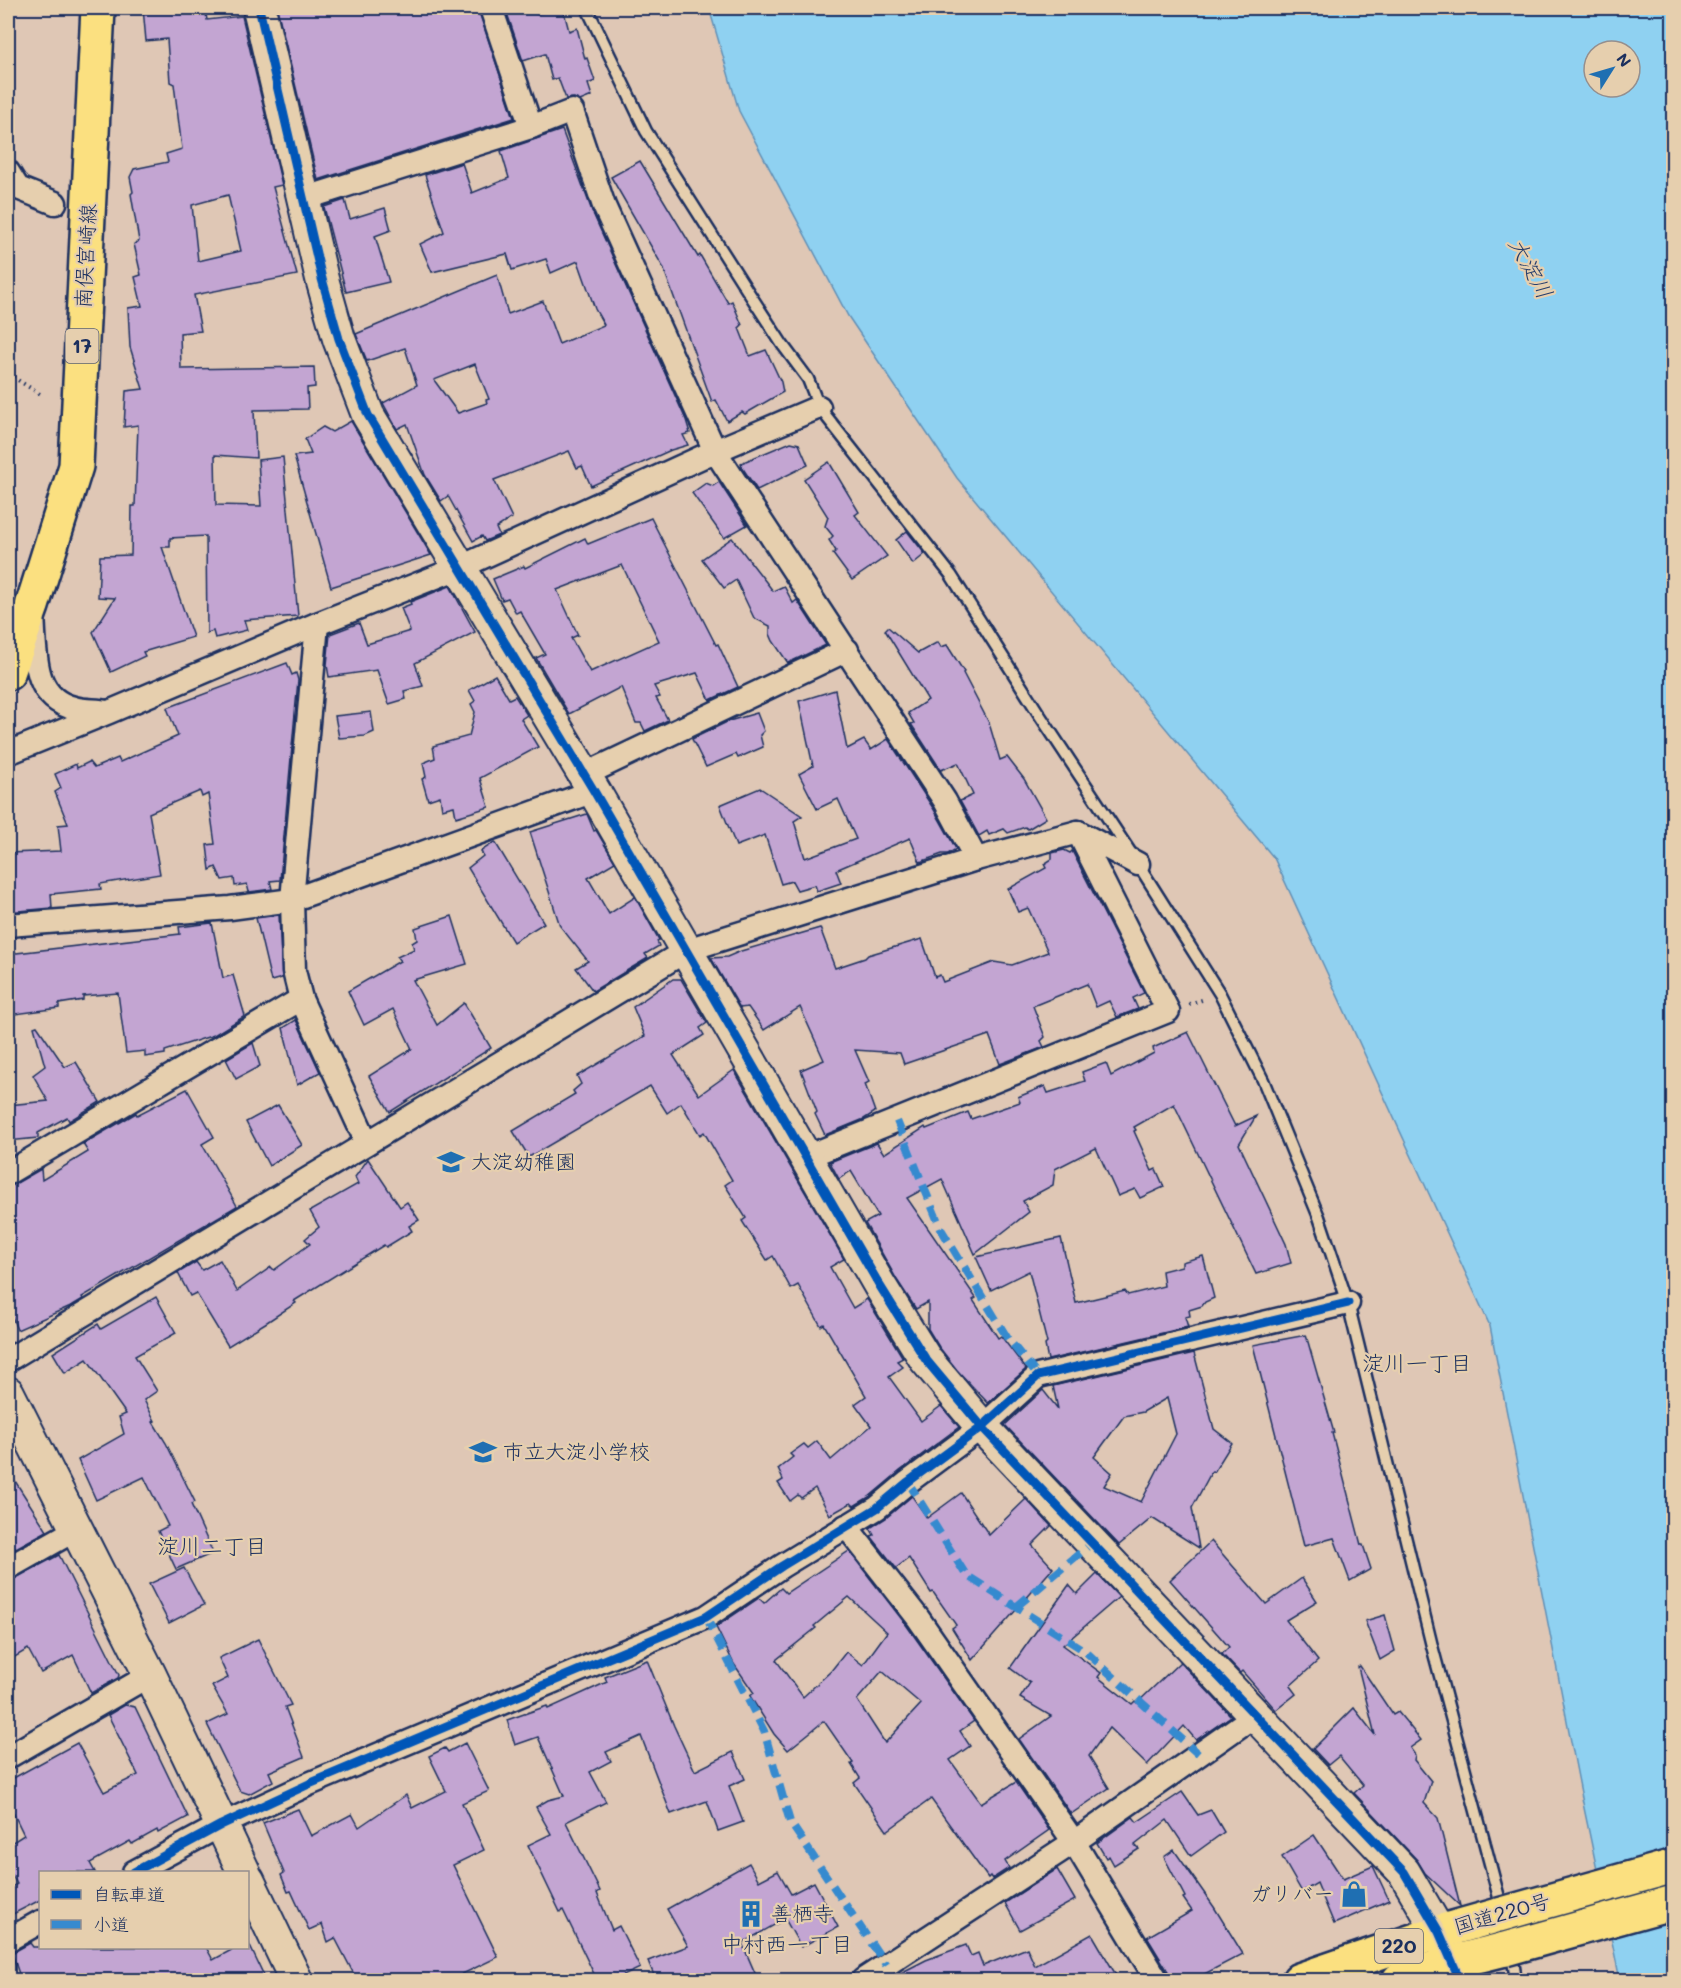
<svg xmlns="http://www.w3.org/2000/svg" width="1681" height="1988" viewBox="0 0 1681 1988" font-family="Mali,'Klee One',sans-serif">
	<rect width="100%" height="100%" fill="#dfc7b5"/>
	<filter id="ink" filterUnits="userSpaceOnUse"><feTurbulence type="fractalNoise" baseFrequency=".0167" numOctaves="2"/><feDisplacementMap in="SourceGraphic" scale="12" xChannelSelector="R" yChannelSelector="G"/><feConvolveMatrix kernelMatrix="1 2 1 2 8 2 1 2 1" color-interpolation-filters="sRGB"/></filter>
	<g filter="url(#ink)">
		<path fill="#8fd1f1" stroke="#6190b6" stroke-width="1.5" fill-rule="evenodd" d="M709 8H1673V1980H1620L1583 1803 1490 1326 1274 858 957 478 848 316 739 111ZM1594 51H1630V87H1594Z"/>
		<g fill="#c3a5d2" stroke="#1b2f5e" stroke-width="1.5" fill-rule="evenodd">
			<path d="M143 8H205L207 20 242 16 282 185 273 187 297 275 194 295 201 331 180 333 181 369 314 367 315 387 307 388 308 409 254 410 256 458 215 455 216 505 261 506 258 460 283 457 298 616 244 620 247 630 215 638 213 631 207 633 206 536 170 538V547H162L193 637 143 652 145 656 111 672 93 632 115 598 98 597 100 556 131 555 132 506H135L138 425 124 427 126 391 143 389 130 347 128 308 142 306 135 277 141 275 134 244 139 241 131 194 133 192 130 177 134 169 168 162 166 154 182 149 174 84 170 82 167 39 146 41ZM228 195 241 251 198 261 192 205Z"/>
			<polygon points="277,8 438,8 440,15 478,8 514,118 318,180"/>
			<polygon points="512,8 534,8 536,14 563,8 569,31 577,28 585,59 587,58 595,81 588,84 592,96 580,101 574,98 566,99 558,78 552,80 545,54 523,61 506,10"/>
			<path d="M562 130 592 211 686 420 690 433 683 435 688 445 671 450 591 486 582 466 577 468 569 451 494 480 512 518 496 528 499 535 485 541 482 536 473 541 448 496 441 501 425 475 407 424 397 429 383 403 417 385 405 348 367 361 356 334 497 275 508 314 543 301 559 344 604 325 595 309 578 261 551 273 546 259 512 270 507 254 432 272 420 244 444 232 425 175 462 163 472 193 509 178 501 151ZM475 364 489 399 486 400 487 403 458 413 434 380Z"/>
			<polygon points="640,161 698,257 700,255 728,303 732,301 742,325 739,328 750,356 766,350 781,382 783,392 745,414 742,412 727,421 716,400 712,402 663,267 611,177"/>
			<polygon points="345,200 350,219 385,208 391,230 375,236 389,282 346,292 324,207"/>
			<polygon points="351,421 431,555 331,587 294,456 311,454 305,439 323,427 332,432"/>
			<polygon points="791,442 799,444 808,465 757,490 742,467 741,463"/>
			<polygon points="829,462 859,512 855,515 887,556 852,580 833,554 836,551 829,540 833,536 825,526 828,517 804,479"/>
			<polygon points="719,482 747,525 724,538 692,493 706,483 713,486"/>
			<path d="M651 518 716 645 718 644 738 687 710 700 697 673 654 686 660 697 656 698 668 720 645 731 641 723H636L621 687 569 714 536 658 545 654 520 611 516 613 508 598 502 600 493 579 524 566 525 568 585 538 588 544ZM622 565 659 641 590 672 571 638 578 635 557 590Z"/>
			<polygon points="907,531 925,554 913,564 896,540"/>
			<polygon points="732,538 773,591 784,586 793,603 797,600 826,645 788,663 773,641 770,634 770,626 754,618 736,580 724,588 702,559"/>
			<polygon points="450,586 475,632 415,663 423,686 404,691 406,699 389,704 377,670 329,677 327,665 330,634 359,623 367,644 410,631 401,608 411,604 410,602"/>
			<polygon points="888,627 918,653 938,642 941,647 947,645 964,672 963,673 989,723 1000,760 1007,757 1024,779 1046,818 1028,829 1025,827 1008,833 1004,829 989,835 987,831 979,836 960,801 973,795 958,763 941,770 911,724 914,723 908,713 928,700 885,630"/>
			<polygon points="287,663 292,675 296,673 298,680 280,880 270,881 272,889 249,892 247,884 235,886 234,878 222,880 216,867 210,870 207,845 215,844 208,794 202,797 200,791 149,813 160,874 100,884 101,889 51,894 52,908 8,912 8,853 61,851 58,825 68,824 55,792 61,788 55,774 76,764 77,768 89,762 94,768 118,758 120,762 178,736 167,708"/>
			<polygon points="495,675 509,699 515,696 527,715 521,719 538,747 480,778 489,807 456,817 454,806 442,809 440,796 428,800 422,779 426,777 423,763 435,758 433,746 469,736 475,712 471,704 475,701 469,690"/>
			<polygon points="835,690 847,749 864,740 871,750 888,739 933,808 956,849 948,854 942,854 920,862 910,838 836,870 841,883 817,891 815,885 797,890 792,881 781,884 765,835 736,846 720,805 760,788 802,816 794,821 805,858 856,839 838,799 817,809 799,774 813,766 799,701"/>
			<polygon points="371,712 374,732 365,736 339,738 335,716"/>
			<polygon points="757,713 764,731 760,735 763,747 738,758 736,754 706,767 692,739 729,721"/>
			<polygon points="587,814 594,831 596,830 615,862 588,878 609,914 635,897 659,940 657,941 659,946 645,954 648,958 593,991 576,968 588,961 560,926 530,832"/>
			<polygon points="495,842 544,923 513,942 468,868 483,856 481,851"/>
			<polygon points="1064,850 1070,853 1072,851 1144,993 1133,998 1138,1009 1117,1017 1109,1001 1096,1007 1087,984 1033,1006 1045,1037 1041,1041 1044,1047 1000,1064 989,1035 904,1064 900,1053 855,1050 869,1082 865,1084 875,1112 864,1119 825,1135 815,1114 817,1112 801,1070 824,1060 800,1007 764,1030 748,1007 740,1008 711,958 727,957 741,951 820,928 835,968 865,958 868,955 922,939 935,977 940,975 943,982 994,962 1012,965 1048,952 1028,908 1018,912 1008,889 1046,868 1044,864 1052,859 1052,853"/>
			<polygon points="279,915 282,978 271,981 256,918"/>
			<polygon points="452,916 467,964 413,980 437,1025 464,1003 491,1048 390,1112 369,1076 412,1049 393,1009 364,1025 348,991 400,961 397,957 414,949 412,943 417,940 415,928"/>
			<polygon points="212,923 223,978 233,975 245,1016 214,1035 165,1051 165,1054 145,1057 145,1051 126,1053 118,993 83,996 83,1000 59,1004 59,1008 8,1015 8,954 180,934 179,927"/>
			<polygon points="673,979 681,979 707,1023 700,1028 704,1035 673,1055 699,1095 734,1070 844,1259 830,1267 853,1308 867,1299 903,1358 897,1361 903,1367 889,1377 921,1421 941,1406 959,1427 900,1471 869,1497 854,1506 851,1503 830,1515 815,1488 801,1498 798,1495 790,1501 778,1483 783,1480 778,1469 793,1457 790,1454 804,1444 808,1448 817,1441 831,1460 871,1426 855,1404 866,1396 824,1324 821,1326 798,1285 791,1289 773,1256 767,1260 742,1221 746,1218 725,1185 732,1180 704,1132 700,1135 681,1103 667,1113 650,1086 529,1157 513,1131 575,1094 573,1091 581,1084 577,1076 645,1036 633,1007"/>
			<polygon points="296,1020 320,1072 297,1085 283,1028"/>
			<polygon points="37,1026 65,1067 76,1062 100,1102 69,1121 67,1117 38,1133 38,1138 8,1141 8,1105 48,1101 33,1075 45,1066 34,1027"/>
			<polygon points="1188,1032 1235,1126 1256,1116 1239,1144 1286,1244 1291,1263 1256,1274 1174,1104 1134,1127 1136,1130 1134,1131 1152,1171 1156,1169 1164,1187 1140,1198 1135,1189 1118,1196 1096,1148 1055,1169 1053,1185 1023,1201 1029,1212 975,1254 942,1179 907,1198 976,1298 973,1300 998,1338 1001,1336 1026,1369 988,1403 957,1370 939,1347 928,1329 928,1302 916,1309 897,1280 865,1223 878,1216 851,1171 839,1179 830,1162 877,1143 884,1154 925,1127 926,1129 968,1112 971,1119 1020,1102 1018,1097 1045,1086 1048,1093 1085,1081 1082,1072 1106,1063 1111,1076 1154,1053 1153,1048"/>
			<polygon points="253,1043 260,1066 236,1079 226,1059"/>
			<polygon points="187,1089 214,1137 202,1144 237,1206 82,1297 83,1299 73,1305 17,1330 8,1306 8,1188 41,1169 42,1180 88,1152 83,1144 136,1113 137,1115"/>
			<polygon points="278,1105 302,1145 269,1166 246,1122"/>
			<polygon points="368,1159 400,1207 407,1202 419,1220 409,1226 412,1231 386,1247 384,1245 294,1301 296,1303 267,1322 228,1346 196,1293 190,1296 178,1273 196,1262 202,1270 220,1260 237,1291 271,1267 274,1270 310,1244 305,1239 319,1227 310,1211 358,1184 355,1177"/>
			<polygon points="1061,1238 1076,1303 1125,1291 1128,1295 1164,1286 1162,1271 1182,1266 1182,1262 1203,1256 1214,1298 1205,1302 1202,1306 1189,1310 1190,1316 1185,1317 1188,1327 1048,1360 1045,1345 1047,1343 1029,1271 991,1290 976,1257"/>
			<polygon points="156,1297 176,1333 135,1356 157,1391 144,1400 155,1421 153,1422 166,1443 195,1502 191,1504 213,1553 176,1569 158,1531 168,1526 144,1477 96,1500 78,1460 124,1434 119,1417 126,1414 87,1359 65,1373 53,1353 98,1324 101,1329"/>
			<polygon points="1306,1335 1334,1433 1332,1433 1361,1545 1363,1545 1371,1569 1350,1581 1334,1538 1304,1546 1253,1345"/>
			<path d="M1194 1353 1214 1429 1232 1443 1214 1472 1212 1471 1192 1508 1199 1548 1152 1518 1119 1545 1005 1425 1043 1390 1058 1409 1053 1386ZM1167 1398 1176 1434 1141 1502 1104 1486 1112 1473 1094 1457 1124 1416 1143 1412Z"/>
			<polygon points="8,1470 47,1531 14,1549 8,1537"/>
			<polygon points="961,1493 989,1535 1026,1499 1051,1526 1032,1545 1053,1568 972,1660 952,1628 956,1625 933,1592 931,1593 909,1558 896,1568 871,1536 874,1535 870,1528 886,1518 912,1496 927,1518"/>
			<polygon points="1211,1541 1266,1604 1302,1578 1317,1601 1286,1620 1318,1661 1290,1686 1296,1694 1276,1710 1242,1671 1240,1673 1222,1654 1229,1647 1170,1580"/>
			<path d="M849 1551 907 1626 974 1721 960 1731 970 1746 950 1760 981 1803 1016 1782 1049 1830 1005 1861 1009 1868 992 1879 990 1876 988 1878 931 1799 887 1831 854 1783 860 1778 851 1764 853 1763 824 1721 788 1750 774 1734 750 1696 754 1693 734 1664 716 1627 759 1598 764 1603 781 1588 786 1593ZM849 1597 887 1632 863 1665 846 1652 831 1671 803 1697 776 1660 816 1628 814 1626ZM882 1671 921 1704 885 1743 857 1700Z"/>
			<polygon points="59,1555 119,1675 118,1678 91,1693 73,1655 41,1673 28,1649 8,1661 8,1582"/>
			<polygon points="184,1568 204,1605 169,1623 149,1584"/>
			<polygon points="1097,1574 1119,1597 1063,1645 1101,1673 1098,1677 1132,1704 1135,1701 1137,1703 1180,1662 1231,1716 1196,1740 1184,1726 1147,1765 1109,1728 1089,1756 1109,1788 1071,1814 1019,1739 1051,1716 1020,1698 1030,1683 1010,1668 1069,1585 1077,1594"/>
			<polygon points="1385,1615 1395,1651 1380,1660 1365,1621"/>
			<polygon points="258,1639 291,1705 285,1707 304,1757 269,1772 273,1781 249,1794 240,1791 207,1724 228,1714 212,1686 228,1678 219,1658"/>
			<polygon points="647,1660 674,1726 695,1771 733,1752 745,1779 729,1786 743,1822 718,1831 707,1801 671,1814 641,1736 606,1752 611,1761 590,1772 606,1802 566,1822 600,1891 597,1893 612,1930 619,1926 640,1968 615,1980 597,1980 563,1910 560,1912 528,1845 551,1834 536,1807 548,1800 564,1796 538,1737 515,1745 507,1720 547,1706 548,1709 607,1682 605,1677"/>
			<polygon points="1360,1666 1393,1715 1398,1712 1421,1740 1410,1748 1415,1755 1414,1760 1431,1781 1424,1803 1438,1818 1460,1906 1425,1873 1417,1860 1354,1793 1363,1785 1339,1756 1328,1765 1313,1749 1354,1708 1375,1735 1358,1667"/>
			<polygon points="125,1705 135,1707 188,1817 158,1833 157,1830 132,1844 130,1841 90,1863 95,1872 40,1872 40,1900 13,1914 8,1901 8,1889 17,1884 8,1868 8,1845 24,1835 8,1802 8,1781 77,1743 104,1792 138,1775 108,1715"/>
			<polygon points="465,1743 489,1791 462,1803 484,1850 453,1865 498,1957 450,1980 357,1980 335,1938 328,1942 322,1924 309,1930 291,1891 288,1892 281,1875 284,1873 263,1823 298,1809 311,1836 352,1814 359,1827 406,1795 412,1808 446,1791 429,1756 445,1748 448,1752"/>
			<polygon points="1182,1792 1198,1815 1211,1810 1224,1832 1191,1856 1167,1820 1135,1845 1139,1849 1114,1865 1109,1856 1106,1858 1097,1843 1133,1817 1137,1822"/>
			<polygon points="1314,1835 1343,1879 1373,1866 1389,1900 1334,1924 1317,1883 1302,1892 1282,1857"/>
			<polygon points="1174,1850 1214,1907 1243,1954 1193,1980 1170,1980 1169,1973 1147,1937 1192,1911 1183,1898 1185,1897 1164,1857"/>
			<polygon points="749,1863 759,1881 778,1871 791,1894 814,1882 838,1927 801,1947 785,1919 742,1943 758,1980 656,1980 648,1961 688,1946 667,1909"/>
			<polygon points="1057,1869 1075,1900 1020,1930 1005,1903"/>
			<polygon points="1092,1934 1119,1980 887,1980 926,1960 966,1945 971,1956 978,1953 983,1966 1027,1948 1035,1966"/>
			<polygon points="248,1942 266,1980 21,1980 12,1953 30,1943 33,1947 206,1947 213,1960 237,1947 248,1947"/>
		</g>
		<g fill="none" stroke-linecap="round" stroke-linejoin="round">
			<defs>
				<polyline id="lane" points="587,8 646,131 747,290 782,344 808,379 819,407 951,575 1039,714 1138,864 1220,994 1263,1080 1319,1217 1348,1303 1432,1646 1509,1935 1516,1980"/>
				<g id="street">
					<polyline points="491,8 531,127"/>
					<polyline points="8,172 18,188 55,203"/>
					<polyline points="303,199 531,127 572,111 604,206 715,451 945,801 976,859"/>
					<path d="M33 616C36 651 31 698 74 708 84 711 96 710 107 712"/>
					<polyline points="317,624 292,900 294,971 301,999 367,1143"/>
					<polyline points="8,753 109,712 317,624 461,567 715,451 819,407"/>
					<polyline points="584,775 847,650"/>
					<polyline points="8,925 230,908 292,900 594,791"/>
					<polyline points="806,1157 1168,1011 1078,832"/>
					<polyline points="8,1173 301,999"/>
					<polyline points="8,1360 687,950 976,859 1078,832 1138,864"/>
					<polyline points="846,1526 918,1618 1074,1842 1157,1980"/>
					<polyline points="8,1568 77,1529"/>
					<polyline points="8,1757 150,1675"/>
					<polyline points="134,1872 221,1825 309,1784 706,1617 782,1566 877,1508 908,1482 982,1427 1038,1376 1348,1303"/>
					<polyline points="8,1940 40,1922"/>
					<polyline points="863,1980 1074,1842 1254,1716"/>
				</g>
				<g id="secondary">
					<polyline points="259,8 322,279 339,339 368,415 594,791 880,1286 926,1360 982,1427 1404,1872 1439,1932 1450,1955"/>
					<polyline points="8,1393 150,1675 244,1872"/>
					<polyline points="248,1880 296,1980"/>
				</g>
				<polyline id="primary" points="8,673 32,606 76,466 98,8"/>
				<g id="highway">
					<polyline points="1299,1980 1439,1932 1499,1915"/>
					<polyline points="1399,1980 1453,1962 1505,1949"/>
				</g>
			</defs>
			<use href="#lane" stroke="#1b2f5e" stroke-width="15"/>
			<use href="#street" stroke="#1b2f5e" stroke-width="27"/>
			<use href="#secondary" stroke="#1b2f5e" stroke-width="36"/>
			<use href="#primary" stroke="#1b2f5e" stroke-width="38"/>
			<use href="#highway" stroke="#1b2f5e" stroke-width="38"/>
			<g stroke="#1b2f5e" stroke-width="4" stroke-dasharray="1.5 4.5" stroke-linecap="butt">
				<polyline points="8,374 40,394"/>
				<polyline points="1189,1004 1205,999"/>
			</g>
			<use href="#lane" stroke="#e6cfae" stroke-width="10"/>
			<use href="#street" stroke="#e6cfae" stroke-width="22"/>
			<use href="#secondary" stroke="#e6cfae" stroke-width="32"/>
			<use href="#primary" stroke="#fbe080" stroke-width="33"/>
			<use href="#highway" stroke="#fbe080" stroke-width="33"/>
			<defs>
				<g id="highway-bridge">
					<polyline points="1499,1915 1674,1866"/>
					<polyline points="1505,1949 1674,1902"/>
				</g>
			</defs>
			<use href="#highway-bridge" stroke="#1b2f5e" stroke-width="38" stroke-linecap="butt"/>
			<use href="#highway-bridge" stroke="#fbe080" stroke-width="33"/>
			<g stroke="#368acf" stroke-width="8" stroke-dasharray="15 8" stroke-linecap="butt">
				<polyline points="897,1121 941,1229 1008,1339 1038,1376"/>
				<polyline points="908,1482 966,1575 1085,1651 1198,1754"/>
				<polyline points="1016,1607 1092,1543"/>
				<polyline points="706,1617 764,1731 790,1822 886,1965"/>
			</g>
			<defs>
				<g id="cycleway">
					<polyline points="259,8 322,279 339,339 368,415 594,791 880,1286 926,1360 982,1427 1404,1872 1439,1932 1460,1980"/>
					<polyline points="134,1872 221,1825 309,1784 706,1617 782,1566 877,1508 908,1482 982,1427 1038,1376 1348,1303"/>
				</g>
			</defs>
			<use href="#cycleway" stroke="#e6cfae" stroke-width="13"/>
			<use href="#cycleway" stroke="#0057b8" stroke-width="9"/>
		</g>
	</g>
	<defs>
		<symbol id="school-bare" viewBox="-9 -9 18 18"><path d="M0-5L7-2L0 1L-7-2ZM-4 1L0 2.5L4 1V4Q0 6-4 4Z" fill="#1f6fb2" stroke="#e6cfae" stroke-width="2.5" paint-order="stroke"/></symbol>
		<symbol id="shop-bare" viewBox="-9 -9 18 18"><path d="M-5-2.5h2.3a2.7 3.5 0 0 1 5.4 0H5L5.5 6h-11ZM-1.5-2.5h3a1.5 2.3 0 0 0-3 0Z" fill="#1f6fb2" stroke="#e6cfae" stroke-width="2.5" paint-order="stroke"/></symbol>
		<symbol id="building-bare" viewBox="-9 -9 18 18"><path d="M-4-6H4V6H1V3H-1V6H-4ZM-2.5-4.3h1.7v1.8h-1.7ZM.8-4.3h1.7v1.8H.8ZM-2.5-1h1.7V.8h-1.7ZM.8-1h1.7V.8H.8Z" fill="#1f6fb2" stroke="#e6cfae" stroke-width="2.5" paint-order="stroke"/></symbol>
	</defs>
	<g fill-rule="evenodd">
		<use href="#school-bare" x="432" y="1143" width="38" height="38"/>
		<use href="#school-bare" x="464" y="1433" width="38" height="38"/>
		<use href="#shop-bare" x="1335" y="1875" width="38" height="38"/>
		<use href="#building-bare" x="732" y="1895" width="38" height="38"/>
	</g>
	<g text-anchor="middle" stroke-width="4.5" stroke-linejoin="round" paint-order="stroke">
		<g fill="#e6cfae" stroke="#585f76" stroke-width="1.5">
			<rect x="65.5" y="329" width="33" height="34" rx="4.5"/>
			<rect x="1375" y="1929" width="48" height="34" rx="4.5"/>
		</g>
		<g font-size="20" font-weight="bold" fill="#1b2f5e">
			<text x="82" y="353">17</text>
			<text x="1399" y="1953">220</text>
		</g>
		<g font-size="21" fill="#1b2f5e" stroke="#e6cfae">
			<text transform="translate(86 256) rotate(-87)" y="7">南俣宮崎線</text>
			<text transform="translate(1502 1914) rotate(-16)" y="7">国道220号</text>
		</g>
		<g font-size="21" fill="#1b2f5e" stroke="#e6cfae" text-anchor="start">
			<text x="471" y="1169">大淀幼稚園</text>
			<text x="503" y="1459">市立大淀小学校</text>
			<text x="1334" y="1901" text-anchor="end">ガリバー</text>
			<text x="771" y="1921">善栖寺</text>
		</g>
		<g font-size="22" font-style="italic" fill="#273f6d" stroke="#e6cfae">
			<text transform="translate(1531 268) rotate(61)" y="8">大淀川</text>
		</g>
		<g font-size="22" fill="#1b2f5e" stroke="#e6cfae">
			<text x="1417" y="1371">淀川一丁目</text>
			<text x="212" y="1554">淀川二丁目</text>
			<text x="787" y="1952">中村西一丁目</text>
		</g>
	</g>
	<rect width="1681" height="1988" fill="none" stroke="#e6cfae" stroke-width="30"/>
	<rect x="15" y="15" width="1651" height="1958" fill="none" stroke="#1b2f5e" stroke-width="2" filter="url(#ink)"/>
	<rect x="39" y="1871" width="210" height="78" fill="#e6cfae" stroke="#958f8e" stroke-width="1.5"/>
	<rect x="51" y="1890" width="30" height="9" fill="#0057b8" stroke="#958f8e" stroke-width="1.5"/>
	<text x="93" y="1901" font-size="18" fill="#1b2f5e">自転車道</text>
	<rect x="51" y="1920" width="30" height="9" fill="#368acf" stroke="#958f8e" stroke-width="1.5"/>
	<text x="93" y="1931" font-size="18" fill="#1b2f5e">小道</text>
	<g transform="translate(1612 69) rotate(53)"><circle r="28" fill="#e6cfae" stroke="#958f8e" stroke-width="1.5"/>
	<path d="M0-4.5L10 22L0 15L-10 22Z" fill="#1f6fb2"/>
	<text y="-9" font-size="16" font-weight="bold" text-anchor="middle" fill="#1b2f5e">N</text>
	</g>
</svg>
